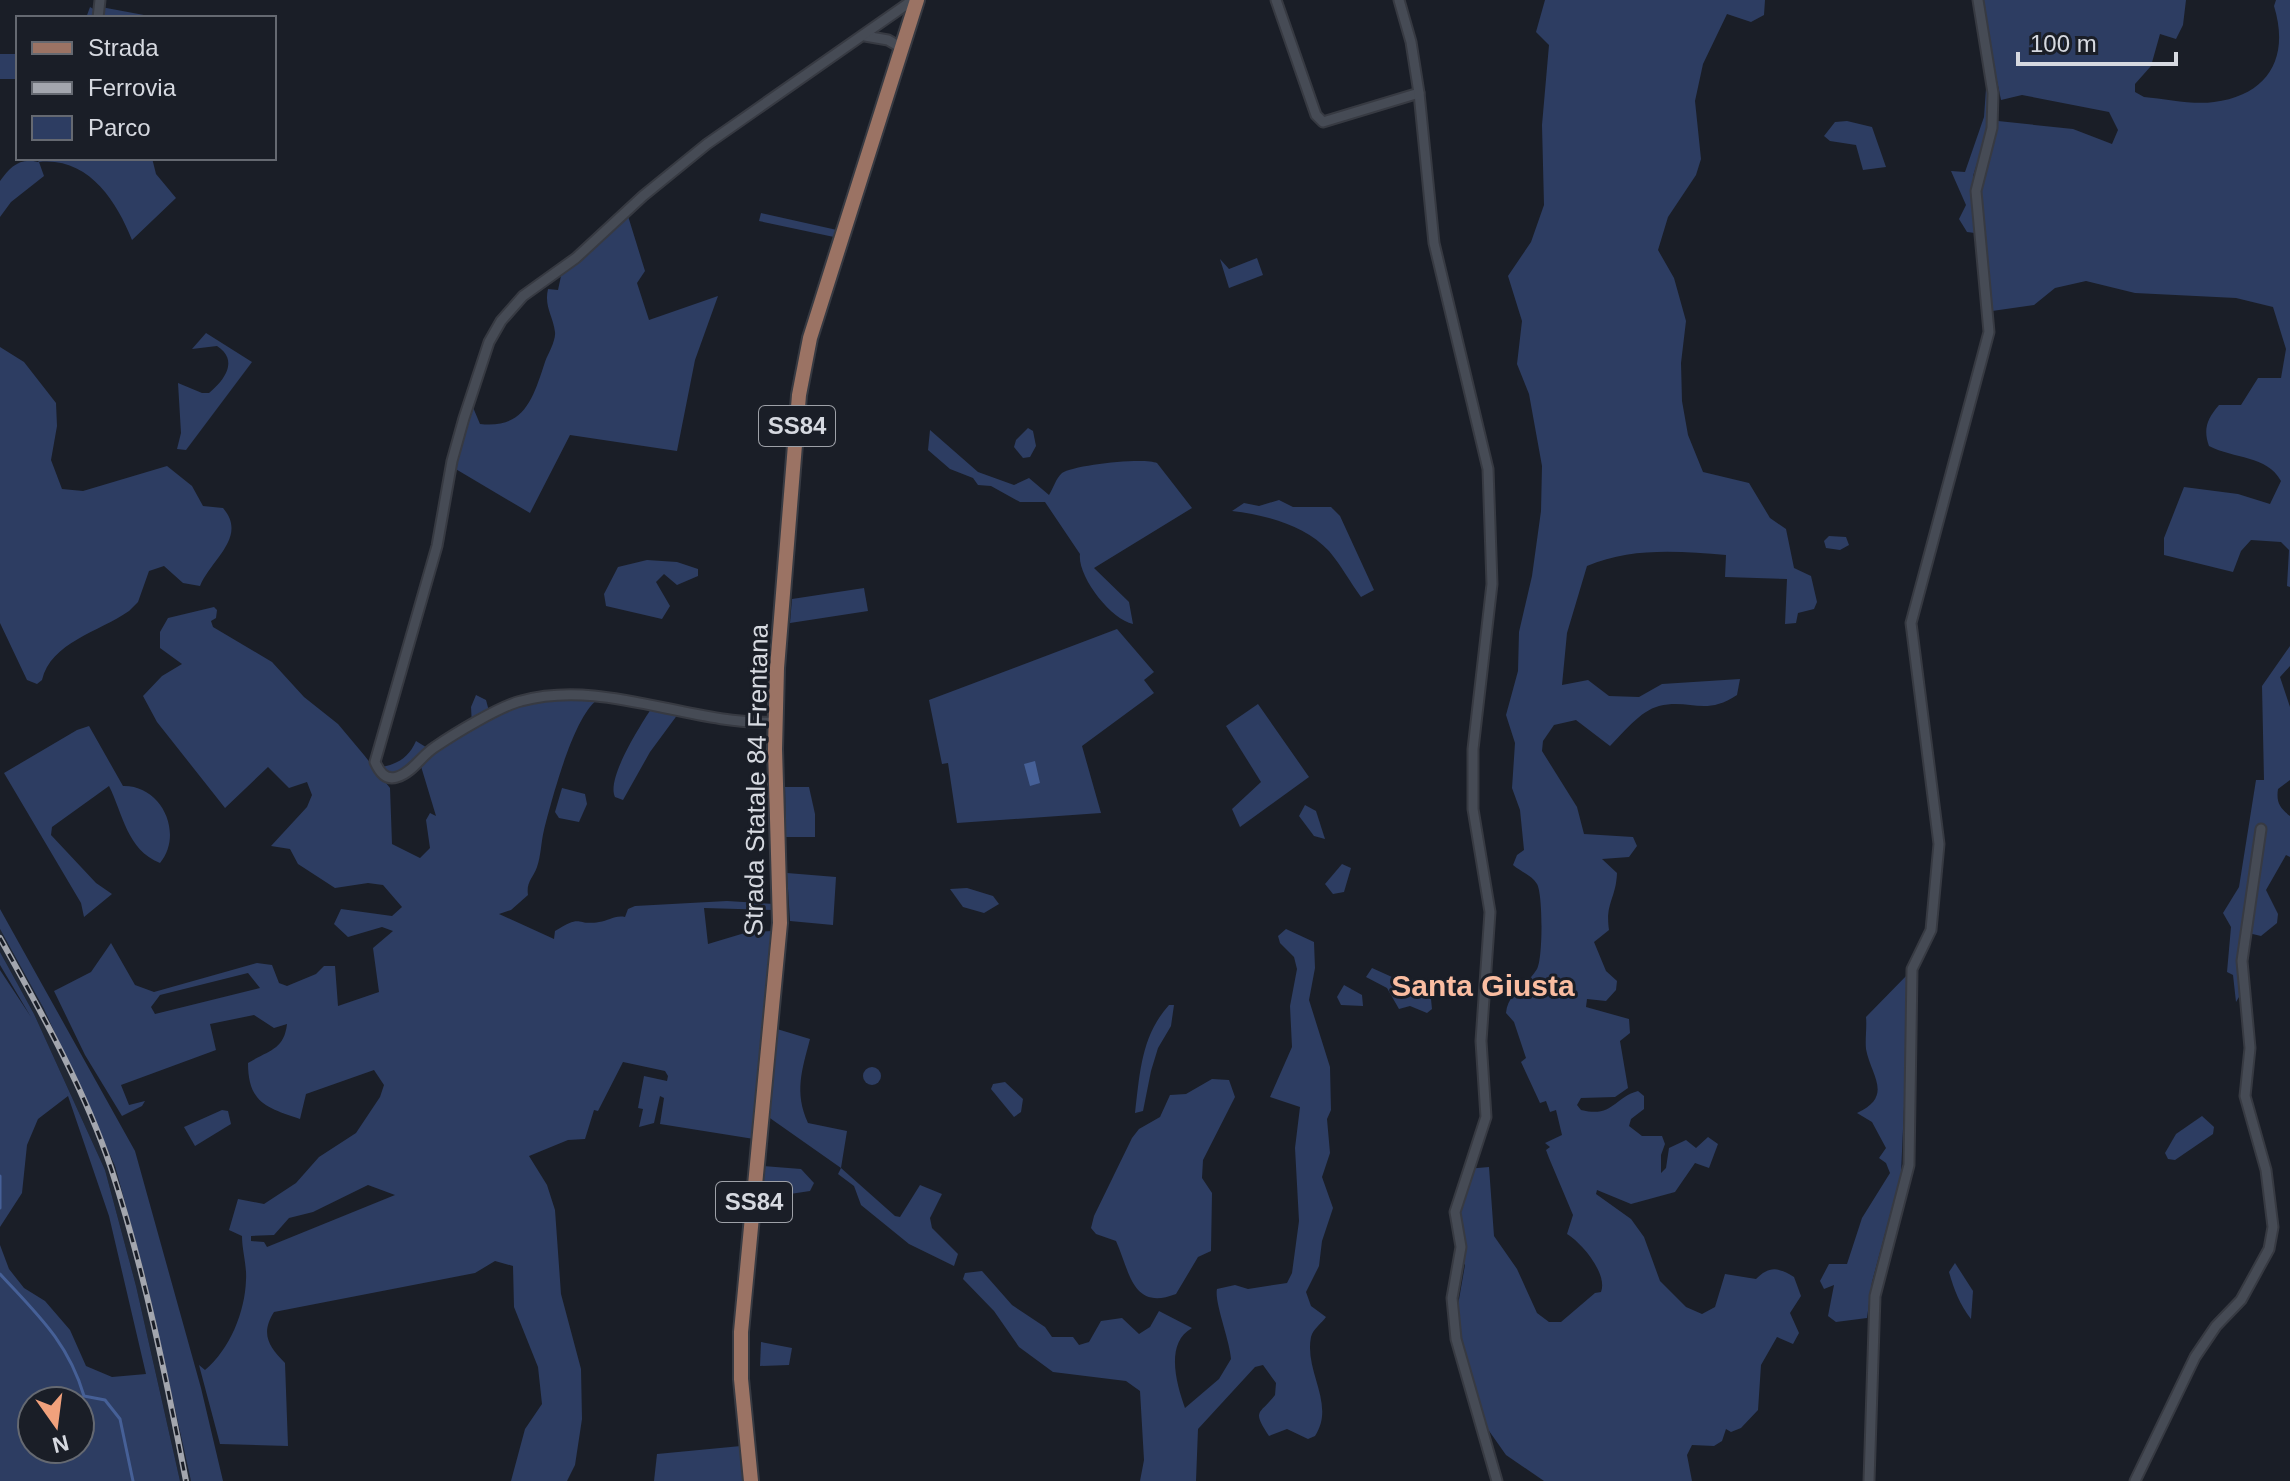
<svg xmlns="http://www.w3.org/2000/svg" width="2290" height="1481" viewBox="0 0 2290 1481" font-family="Helvetica,sans-serif">
	<rect width="100%" height="100%" fill="#1a1e27"/>
	<polygon fill="#212835" points="0,929 44,1009 115,1166 147,1283 191,1481 180,1481 136,1286 105,1170 34,1014 0,952"/>
	<g fill="#2d3d62" fill-rule="evenodd">
		<path d="M1545 0H1765L1764 15 1751 22 1727 14 1703 64 1695 101 1701 159 1696 175 1668 217 1658 250 1674 278 1686 321 1681 363 1682 401 1688 435 1703 472 1749 483 1770 518 1786 529 1794 568 1811 576 1817 602 1814 609 1798 613 1796 623 1785 624 1787 579 1725 577 1726 555C1679 551 1631 547 1587 566L1567 633 1562 685 1588 680 1609 696 1639 697 1662 684 1740 679 1737 695C1704 717 1690 698 1659 706 1640 711 1623 733 1610 746L1576 720 1554 725 1543 741 1542 751 1577 807 1584 834 1633 837 1637 846 1629 857 1602 859 1617 873C1616 899 1605 903 1609 930L1594 942 1606 971 1617 981 1616 990 1606 1001 1587 999 1586 1007 1629 1019 1630 1033 1620 1041 1628 1088 1615 1097 1581 1098 1577 1105 1581 1110C1613 1118 1613 1098 1638 1091L1644 1096V1109L1631 1119 1629 1126 1642 1136H1662L1665 1144 1661 1155V1173L1666 1168 1669 1148 1686 1140 1696 1148 1708 1137 1718 1144 1709 1168 1695 1163 1675 1192 1631 1204 1597 1190 1596 1194 1631 1219 1644 1237 1660 1281 1686 1307 1702 1314 1715 1307 1725 1274 1756 1279C1769 1266 1778 1267 1794 1277L1801 1296 1790 1313 1799 1333 1793 1344 1777 1337 1761 1365 1758 1410 1741 1428 1731 1432 1726 1429 1722 1441 1714 1446 1692 1445 1687 1455 1692 1481H1544L1506 1455 1487 1428 1459 1332 1458 1305 1465 1265 1461 1259 1459 1209 1466 1169 1489 1167 1494 1236 1517 1269 1537 1313 1549 1322H1561L1595 1293 1601 1292C1608 1274 1582 1243 1567 1234L1573 1215 1549 1158 1546 1150 1550 1147 1545 1143 1562 1135 1556 1110 1550 1112 1546 1101 1540 1103 1521 1062 1526 1058 1514 1022 1506 1013C1508 992 1527 986 1537 969 1543 959 1543 894 1537 884 1532 875 1521 872 1513 865L1517 855 1524 850 1520 810 1512 788 1515 743 1506 715 1518 671 1519 632 1532 576 1541 511 1542 466 1529 394 1517 364 1522 321 1508 276 1531 242 1544 205 1542 125 1549 45 1536 32Z"/>
		<path d="M1980 0H2186L2183 25 2176 39 2160 34 2151 66 2135 84V92L2144 97C2166 99 2193 105 2214 102 2268 95 2290 58 2274 6L2276 0H2290V587L2287 586 2289 550 2281 542 2251 540 2241 551 2233 572 2164 555V538L2184 487 2238 494 2270 504 2281 481C2267 455 2234 459 2209 446 2203 429 2207 419 2219 405H2241L2258 378H2281L2286 349 2273 307 2236 298 2135 293 2086 281 2055 288 2034 305 1992 311 1978 192 1998 121 2073 129 2112 144 2118 130 2109 112 2022 95 2001 100Z"/>
		<polygon points="90,7 100,13 101,7 160,18 86,18"/>
		<rect x="0" y="54" width="18" height="25"/>
		<polygon points="1987,74 1988,129 1973,176 1975,233 1967,232 1959,219 1966,205 1951,171 1965,172 1984,117"/>
		<polygon points="1847,121 1872,127 1886,167 1863,170 1856,145 1830,141 1824,136 1835,122"/>
		<path d="M42 158H152L156 174 176 198 132 240C116 200 88 157 39 162L44 176 11 202 0 217V181C10 167 20 157 38 162Z"/>
		<polygon points="761,213 837,230 834,237 759,221"/>
		<path d="M628 216 645 271 637 283 649 320 718 296 695 360 677 451 570 435 530 513 454 468 472 405 480 424C525 429 533 398 545 362 548 354 556 341 555 332 553 316 544 307 548 289L558 290 561 276Z"/>
		<polygon points="1257,258 1263,275 1229,288 1220,259 1229,269"/>
		<path d="M206 333 252 362 186 450 177 449 181 433 178 383 202 393H209C225 380 239 360 217 346L192 349Z"/>
		<path d="M0 347 24 362 56 403 57 426 51 460 62 489 83 491 167 466 192 486 203 506 223 508C248 537 211 559 200 586L183 583 164 566 149 571 138 602 129 611C99 632 51 642 42 680L37 684 27 680 0 623Z"/>
		<polygon points="1028,428 1033,431 1036,446 1030,457 1023,458 1014,447 1016,440"/>
		<path d="M930 430 978 472 1014 485 1029 478 1049 495C1053 489 1056 478 1062 473 1073 465 1144 457 1157 463L1192 508 1094 568 1129 602 1133 624C1111 620 1077 576 1080 554L1045 502H1020L991 486 978 485 973 478 950 469 928 450Z"/>
		<path d="M1279 500 1293 507H1331L1340 516 1374 590 1361 597C1350 582 1341 565 1329 551 1305 525 1266 515 1232 511L1244 503 1259 506Z"/>
		<polygon points="1829,536 1846,537 1849,545 1840,550 1826,548 1824,541"/>
		<polygon points="647,560 677,562 698,569 698,576 677,585 664,574 656,582 670,606 662,619 606,606 604,594 618,567"/>
		<polygon points="864,588 868,611 790,623 792,599"/>
		<path d="M214 607 217 610 216 618 211 621 213 627 272 662 304 697 338 724 364 755 390 788 392 844 420 858 430 848 426 820 430 813 436 816 420 763C446 743 496 709 528 703 550 699 574 700 597 700 573 718 552 799 544 830 541 842 541 856 537 867 533 878 526 882 528 895L511 910 499 914 554 939 555 931C583 913 575 926 599 922 609 921 614 915 625 917L628 909 635 906 727 901 774 904V910L704 908 708 944 748 932 773 931 754 1139 660 1124 664 1098 660 1096 654 1123 639 1127 643 1109 638 1108 644 1076 667 1081 668 1076 665 1071 623 1062 598 1111 594 1110 585 1139 568 1140 529 1156 547 1185 555 1210 561 1294 581 1369 582 1419 575 1465 567 1481H511L525 1429 542 1404 538 1367 514 1307 513 1266 495 1261 475 1273 274 1312C260 1334 269 1347 285 1363L288 1446 220 1444 199 1365 205 1370C230 1349 245 1312 246 1280 247 1265 242 1251 242 1236L229 1230 238 1199 264 1204 296 1183 319 1157 356 1133 380 1097 384 1085 374 1070 306 1094 300 1119C267 1108 248 1103 248 1063 269 1050 284 1050 287 1024L274 1028 254 1015 210 1024 216 1050 121 1085 129 1105 145 1101 142 1106 122 1116 85 1055 54 991 91 972 111 943 135 985 154 992 257 963 272 965 279 983 287 986 316 974 324 966H335L338 1006 379 992 373 948 393 931 382 927 348 937 334 924 341 909 392 916 402 907 383 885 368 883 335 888 298 864 290 849 271 846 307 807 312 795 307 782 289 788 268 767 225 808 157 722 143 696 162 676 182 664 160 648V632L168 618ZM248 973 260 988 155 1014 151 1007 160 995ZM368 1185 395 1195 267 1247 264 1242 251 1241V1236L274 1235 289 1218 313 1212Z"/>
		<polygon points="1117,629 1154,672 1144,680 1154,693 1082,746 1101,813 957,823 948,763 942,764 929,700"/>
		<path d="M2290 646V666L2280 677 2290 707V780L2278 789C2276 803 2280 808 2290 816V857L2286 855 2266 890 2278 914 2277 923 2261 936 2244 932 2242 992 2236 1002 2233 975 2227 972 2231 927 2223 913 2239 887 2256 780H2264L2262 686Z"/>
		<polygon points="476,695 486,700 490,715 472,726 471,707"/>
		<polygon points="1258,704 1309,777 1240,827 1232,809 1261,782 1226,726"/>
		<path d="M651 709 678 714 650 752 623 800 615 797C606 779 640 726 651 709Z"/>
		<path d="M89 726 123 786C162 785 184 834 160 863 127 850 123 814 109 786L52 827 51 835 96 883 112 894 84 917 81 903 4 773 77 730Z"/>
		<path d="M416 741 429 749 404 771 388 774 382 767C398 764 409 757 416 741Z"/>
		<polygon points="785,787 809,787 815,814 815,837 786,837"/>
		<polygon points="562,788 585,794 587,804 579,822 559,818 555,812"/>
		<polygon points="1305,805 1316,811 1325,839 1314,836 1299,816"/>
		<polygon points="1342,864 1351,868 1344,892 1333,894 1325,884"/>
		<polygon points="787,873 836,877 833,925 790,921"/>
		<polygon points="967,888 993,896 999,904 984,913 963,907 950,889"/>
		<polygon points="0,909 135,1151 201,1388 223,1481 191,1481 147,1283 115,1166 44,1009 0,929"/>
		<path d="M1286 929 1314 942 1315 968 1309 1000 1330 1067 1331 1110 1327 1119 1330 1153 1322 1177 1333 1208 1322 1241 1319 1266 1306 1292 1311 1306 1326 1317C1322 1323 1313 1329 1311 1337 1304 1372 1336 1404 1315 1436L1308 1439 1287 1429 1269 1436C1251 1409 1260 1415 1275 1395L1276 1383 1263 1365 1255 1367 1198 1429 1196 1481H1140L1144 1460 1140 1391 1126 1381 1053 1372 1019 1347 994 1311 963 1279 965 1273 982 1271 1012 1305 1045 1327 1052 1337H1073L1079 1345 1089 1342 1101 1321 1122 1318 1139 1334 1150 1327 1159 1311 1192 1328C1165 1343 1176 1383 1185 1408L1219 1379 1231 1359C1230 1341 1214 1302 1217 1289L1235 1285 1248 1289 1287 1283 1292 1273 1299 1221 1295 1148 1300 1107 1270 1097 1292 1047 1290 1006 1297 969 1294 957 1280 943 1278 936Z"/>
		<path d="M0 952 34 1014 105 1170 136 1286 180 1481H0V1245L9 1269 24 1288 45 1301 70 1330 86 1366 112 1377 146 1374 109 1216 68 1096 38 1119 27 1145 22 1193 0 1227V970L31 1017 0 965ZM32 1401H80V1449H32Z"/>
		<polygon points="1372,968 1392,977 1415,980 1431,999 1432,1009 1427,1013 1410,1006 1399,1009 1387,988 1366,977"/>
		<path d="M1910 972 1901 1174 1872 1282 1867 1318 1836 1322 1828 1316 1834 1285 1824 1289 1820 1281 1829 1264H1847L1862 1218 1890 1173 1886 1163 1879 1158 1886 1148 1872 1122 1857 1113C1894 1096 1871 1076 1866 1049 1865 1039 1867 1027 1866 1017Z"/>
		<polygon points="1344,985 1362,995 1363,1006 1341,1005 1337,997"/>
		<path d="M1169 1005H1174L1171 1026 1158 1048 1151 1071 1143 1111 1135 1113C1140 1073 1141 1036 1169 1005Z"/>
		<path d="M777 1029 810 1039C802 1070 794 1092 808 1123L847 1131 841 1168 895 1216 900 1217 920 1185 942 1194 930 1218 932 1228 958 1254 954 1266 909 1244 861 1205 854 1186 838 1174 841 1168 767 1116Z"/>
		<circle cx="872" cy="1076" r="9"/>
		<path d="M1212 1079 1229 1080 1235 1097 1203 1160 1202 1178 1212 1193 1211 1251 1198 1257 1176 1294C1132 1311 1130 1272 1116 1241L1096 1234 1091 1228 1094 1216 1132 1138 1139 1129 1160 1117 1170 1095 1186 1094Z"/>
		<polygon points="1005,1082 1023,1099 1021,1112 1014,1117 991,1089 993,1084"/>
		<polygon points="222,1110 228,1111 231,1124 195,1146 184,1127"/>
		<polygon points="2202,1116 2214,1127 2213,1134 2175,1160 2168,1159 2165,1153 2176,1134"/>
		<polygon points="763,1166 801,1169 814,1183 810,1191 790,1194 761,1187"/>
		<path d="M1955 1263 1973 1291 1971 1319C1960 1305 1954 1290 1949 1272Z"/>
		<polygon points="761,1342 792,1348 789,1365 760,1366"/>
		<polygon points="741,1446 745,1481 654,1481 657,1454"/>
	</g>
	<polygon fill="#466097" points="1035,761 1040,783 1030,786 1024,764"/>
	<g fill="none" stroke-linecap="round" stroke-linejoin="round">
		<g stroke="#466097" stroke-width="3">
			<polyline points="0,1176 0,1208"/>
			<path d="M0 1274C37 1314 68 1342 84 1396L105 1400 120 1419 133 1481"/>
		</g>
		<defs>
			<g id="minor">
				<polyline points="1276,0 1316,115 1323,122 1419,93"/>
				<polyline points="1399,0 1411,42 1419,93 1434,243 1488,469 1492,584 1473,749 1473,809 1490,912 1481,1041 1486,1117 1455,1212 1461,1247 1452,1298 1456,1339 1497,1481"/>
				<polyline points="98,18 100,0"/>
				<polyline points="865,36 888,40 902,48"/>
				<path d="M775 722C690 726 605 678 521 701 500 706 454 734 435 747 422 755 412 773 397 777 385 781 379 771 375 762L437 546 452 461 464 418 489 342 501 321 523 296 576 258 643 196 707 144 913 0"/>
				<polyline points="1869,1481 1875,1296 1909,1165 1912,969 1931,930 1939,844 1911,623 1989,332 1976,191 1992,128 1993,93 1978,0"/>
				<polyline points="2135,1481 2195,1357 2216,1326 2241,1300 2269,1249 2273,1227 2266,1170 2245,1096 2250,1048 2242,961 2261,829"/>
			</g>
			<polyline id="primary" points="751,1481 741,1379 741,1332 780,923 775,749 777,668 799,395 810,338 917,0"/>
		</defs>
		<use href="#minor" stroke="#373a42" stroke-width="13"/>
		<use href="#primary" stroke="#373a42" stroke-width="18"/>
		<use href="#minor" stroke="#464b55" stroke-width="9"/>
		<use href="#primary" stroke="#9b7364" stroke-width="14"/>
		<defs>
			<path id="rail" d="M0 938C41 1012 84 1088 111 1168 144 1269 166 1377 186 1481"/>
		</defs>
		<use href="#rail" stroke="#a3a6ae" stroke-width="6"/>
		<use href="#rail" stroke="#1a1e27" stroke-width="3" stroke-dasharray="9" stroke-linecap="butt"/>
	</g>
	<g text-anchor="middle" stroke-width="6" stroke-linejoin="round" paint-order="stroke">
		<g fill="#1a1e27" stroke="#9ea1a8" stroke-width="2">
			<rect x="759" y="406" width="76" height="40" rx="6"/>
			<rect x="716" y="1182" width="76" height="40" rx="6"/>
		</g>
		<g font-size="24" font-weight="bold" fill="#d6d9e0">
			<text x="797" y="434">SS84</text>
			<text x="754" y="1210">SS84</text>
		</g>
		<g font-size="26" fill="#d6d9e0" stroke="#1a1e27">
			<text transform="translate(756 780) rotate(-89)" y="9">Strada Statale 84 Frentana</text>
		</g>
		<g font-size="30" font-weight="bold" fill="#fabda1" stroke="#1a1e27">
			<text x="1483" y="996">Santa Giusta</text>
		</g>
	</g>
	<rect x="16" y="16" width="260" height="144" fill="#1a1e27" stroke="#656971" stroke-width="2"/>
	<rect x="32" y="42" width="40" height="12" fill="#9b7364" stroke="#656971" stroke-width="2"/>
	<text x="88" y="56" font-size="24" fill="#d6d9e0">Strada</text>
	<rect x="32" y="82" width="40" height="12" fill="#a3a6ae" stroke="#656971" stroke-width="2"/>
	<text x="88" y="96" font-size="24" fill="#d6d9e0">Ferrovia</text>
	<rect x="32" y="116" width="40" height="24" fill="#2d3d62" stroke="#656971" stroke-width="2"/>
	<text x="88" y="136" font-size="24" fill="#d6d9e0">Parco</text>
	<g transform="translate(56 1425) rotate(166)"><circle r="38" fill="#1a1e27" stroke="#656971" stroke-width="2"/>
	<path d="M0-6L14 30L0 20L-14 30Z" fill="#f1a17c"/>
	<text y="-12" font-size="22" font-weight="bold" text-anchor="middle" fill="#d6d9e0">N</text>
	</g>
	<path d="M2018 52v12h158v-12" fill="none" stroke="#d6d9e0" stroke-width="4"/>
	<text x="2030" y="52" font-size="24" fill="#d6d9e0" stroke="#1a1e27" stroke-width="6" paint-order="stroke">100 m</text>
</svg>
